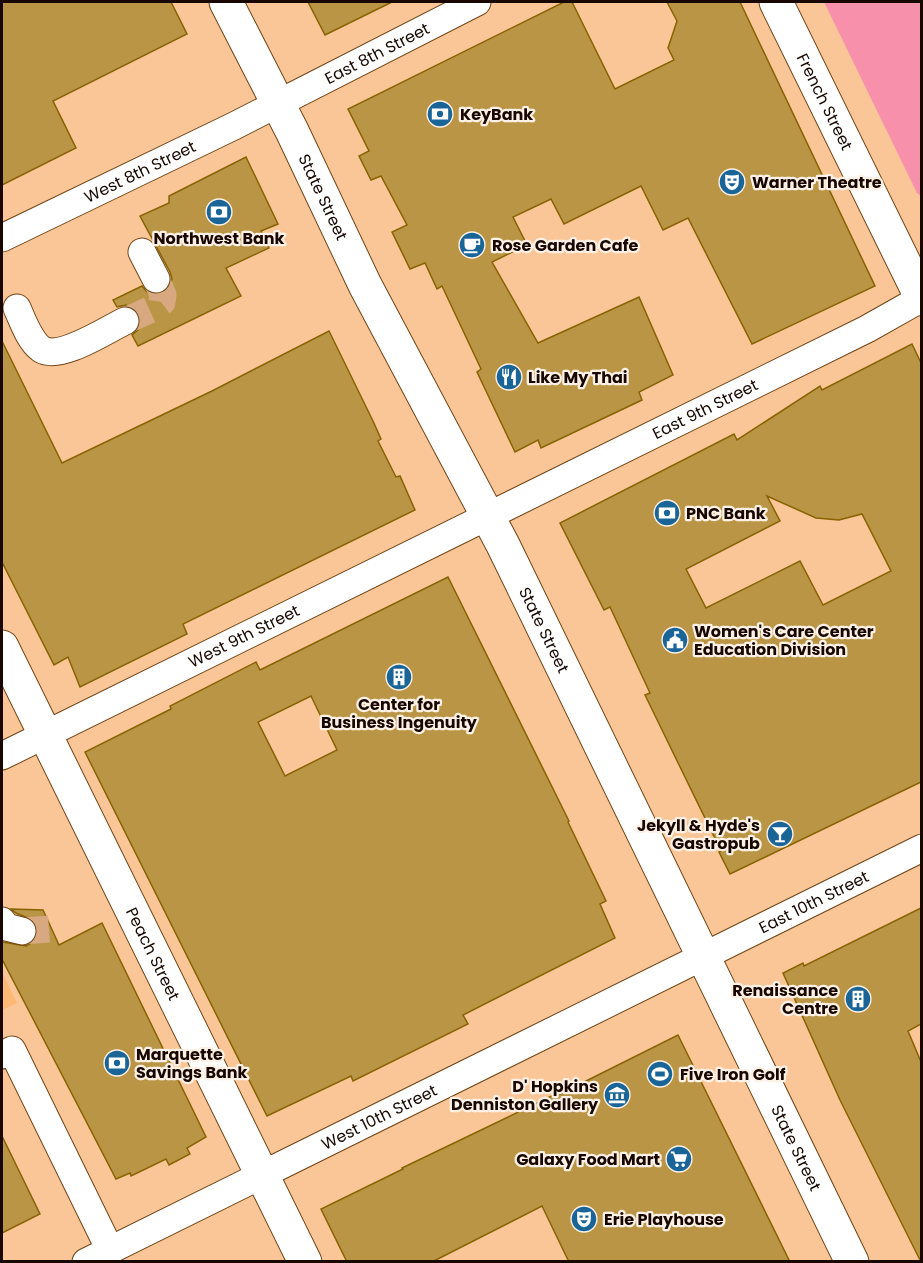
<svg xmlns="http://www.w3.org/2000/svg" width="923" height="1263" viewBox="0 0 923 1263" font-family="Poppins,sans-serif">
	<rect width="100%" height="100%" fill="#fac697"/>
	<polygon fill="#feb875" points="2,972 17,1003 2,1010"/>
	<polygon fill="#f791ab" points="824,2 921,2 921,196 917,193"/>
	<g fill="#ba9546" stroke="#876302" stroke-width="1.5" fill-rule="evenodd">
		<polygon points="2,2 171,2 187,34 53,101 76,148 2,185"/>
		<polygon points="308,2 392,2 325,35"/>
		<polygon points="564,2 572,2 615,89 674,60 668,48 677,21 667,2 740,2 875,286 752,344 688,218 663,230 641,186 564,224 551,199 513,217 527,245 492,262 538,343 639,297 673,375 639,392 642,400 541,448 538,440 515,452 477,372 481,369 442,286 437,289 425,263 410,269 392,232 407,225 381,176 371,180 359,156 369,151 348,109"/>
		<polygon points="246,157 278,224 261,231 269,248 226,268 241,296 138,346 132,335 138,330 141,322 139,313 133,308 126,305 117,307 113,300 142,286 148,293 156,295 163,293 169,288 172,279 170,272 140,216 169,203 169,196"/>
		<polygon points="329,331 373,421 381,439 378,441 396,477 400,476 415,510 183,624 187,634 80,687 68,657 54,665 2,562 2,341 62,463 212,391"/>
		<path d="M912 344 921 363V782L730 874 719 852 721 851 645 695 650 693 610 607 604 610 560 523 734 434 737 440 820 386 822 390ZM767 496 816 518 839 520 862 514 891 571 823 605 800 561 706 608 686 569 780 521Z"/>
		<path d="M448 577 569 821 568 822 606 901 600 904 615 938 463 1015 468 1024 353 1081 351 1076 267 1116 85 752 171 709 170 706 256 662 260 670ZM311 696 337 750 285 776 258 722Z"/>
		<polygon points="921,908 921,1024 908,1031 921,1062 921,1262 840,1100 783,973 803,963 804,966"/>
		<polygon points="11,909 43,910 59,945 102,923 206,1137 187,1148 190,1154 169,1165 166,1159 131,1176 130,1173 116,1179 2,959 2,942 26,946 33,942 37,934 37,926 33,920 16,913"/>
		<polygon points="678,1035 790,1262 569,1262 542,1206 432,1262 347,1262 321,1209 403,1169 402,1168 558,1093 558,1095"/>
		<polygon points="2,1136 40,1214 2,1233"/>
	</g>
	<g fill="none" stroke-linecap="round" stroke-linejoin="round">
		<g stroke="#d8a980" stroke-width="27" stroke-dasharray="27 14" stroke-linecap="butt">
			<polyline points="125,321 154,308 162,302 163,295 156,279"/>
			<polyline points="22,931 51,929"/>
		</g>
		<defs>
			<g id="minor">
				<path id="s1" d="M2 238 234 126 477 2"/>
				<polyline points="142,252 156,279"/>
				<path d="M17 308C23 321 29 340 41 349 60 361 106 330 125 321"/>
				<path id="s2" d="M2 756C290 612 579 471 867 329L922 298"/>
				<polyline points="2,921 6,927 22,931"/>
				<polyline points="2,1055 12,1050 110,1250"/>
				<path id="s3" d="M86 1262 922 848"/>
			</g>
			<g id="major">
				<path id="s4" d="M226 2 292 131 365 285 503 545 852 1262"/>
				<path id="s5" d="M776 2 922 299"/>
				<path id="s6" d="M2 647 305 1262"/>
			</g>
		</defs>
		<use href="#minor" stroke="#714515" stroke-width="29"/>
		<use href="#major" stroke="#714515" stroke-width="35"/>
		<use href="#minor" stroke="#fff" stroke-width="27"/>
		<use href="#major" stroke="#fff" stroke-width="33"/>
	</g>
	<defs>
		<symbol id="bank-disc" viewBox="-11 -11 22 22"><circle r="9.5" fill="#1a6598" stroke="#fdf0e4"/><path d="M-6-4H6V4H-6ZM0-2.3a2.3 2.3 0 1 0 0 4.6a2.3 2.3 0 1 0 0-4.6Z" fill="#fff"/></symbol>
		<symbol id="theatre-disc" viewBox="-11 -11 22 22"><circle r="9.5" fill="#1a6598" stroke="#fdf0e4"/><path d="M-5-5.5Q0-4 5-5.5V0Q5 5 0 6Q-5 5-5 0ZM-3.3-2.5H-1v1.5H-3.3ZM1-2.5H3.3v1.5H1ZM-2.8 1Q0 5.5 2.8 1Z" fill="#fff"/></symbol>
		<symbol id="cafe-disc" viewBox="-11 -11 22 22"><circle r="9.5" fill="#1a6598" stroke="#fdf0e4"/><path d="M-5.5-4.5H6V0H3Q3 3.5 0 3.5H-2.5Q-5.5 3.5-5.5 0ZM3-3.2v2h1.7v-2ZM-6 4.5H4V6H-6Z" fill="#fff"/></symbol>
		<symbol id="restaurant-disc" viewBox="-11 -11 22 22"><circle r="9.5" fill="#1a6598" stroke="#fdf0e4"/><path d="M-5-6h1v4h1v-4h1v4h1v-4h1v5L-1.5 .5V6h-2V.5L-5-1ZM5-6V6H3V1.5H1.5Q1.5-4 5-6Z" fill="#fff"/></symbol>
		<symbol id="civic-disc" viewBox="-11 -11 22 22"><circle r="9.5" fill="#1a6598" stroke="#fdf0e4"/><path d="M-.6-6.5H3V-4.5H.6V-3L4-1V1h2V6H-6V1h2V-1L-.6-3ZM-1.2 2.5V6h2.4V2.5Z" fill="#fff"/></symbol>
		<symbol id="building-disc" viewBox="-11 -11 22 22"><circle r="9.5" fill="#1a6598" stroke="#fdf0e4"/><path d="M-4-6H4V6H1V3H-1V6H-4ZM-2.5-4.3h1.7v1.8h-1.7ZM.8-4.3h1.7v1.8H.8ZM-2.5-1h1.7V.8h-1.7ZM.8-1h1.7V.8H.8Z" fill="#fff"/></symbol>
		<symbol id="bar-disc" viewBox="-11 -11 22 22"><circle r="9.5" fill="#1a6598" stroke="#fdf0e4"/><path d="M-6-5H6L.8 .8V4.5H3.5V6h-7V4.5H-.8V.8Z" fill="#fff"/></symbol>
		<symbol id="stadium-disc" viewBox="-11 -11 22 22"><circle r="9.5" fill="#1a6598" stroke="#fdf0e4"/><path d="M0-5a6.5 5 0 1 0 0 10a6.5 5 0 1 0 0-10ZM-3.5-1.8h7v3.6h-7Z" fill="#fff"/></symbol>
		<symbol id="museum-disc" viewBox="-11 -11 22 22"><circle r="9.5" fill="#1a6598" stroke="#fdf0e4"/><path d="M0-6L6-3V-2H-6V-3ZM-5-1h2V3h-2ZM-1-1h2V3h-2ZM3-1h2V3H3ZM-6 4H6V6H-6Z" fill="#fff"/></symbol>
		<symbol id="supermarket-disc" viewBox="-11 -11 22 22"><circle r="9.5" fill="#1a6598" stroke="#fdf0e4"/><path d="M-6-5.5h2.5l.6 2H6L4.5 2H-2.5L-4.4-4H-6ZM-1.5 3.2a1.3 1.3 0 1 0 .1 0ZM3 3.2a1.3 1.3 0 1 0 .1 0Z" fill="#fff"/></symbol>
	</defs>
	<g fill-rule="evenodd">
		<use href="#bank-disc" x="425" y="99" width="30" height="30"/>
		<use href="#theatre-disc" x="717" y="167" width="30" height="30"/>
		<use href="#bank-disc" x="204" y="197" width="30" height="30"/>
		<use href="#cafe-disc" x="457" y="230" width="30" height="30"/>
		<use href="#restaurant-disc" x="494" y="362" width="30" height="30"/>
		<use href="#bank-disc" x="652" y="498" width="30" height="30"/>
		<use href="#civic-disc" x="660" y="625" width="30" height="30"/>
		<use href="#building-disc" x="384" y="662" width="30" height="30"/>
		<use href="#bar-disc" x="765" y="819" width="30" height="30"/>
		<use href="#building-disc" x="843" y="984" width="30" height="30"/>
		<use href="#bank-disc" x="102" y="1048" width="30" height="30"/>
		<use href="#stadium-disc" x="645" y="1059" width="30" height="30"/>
		<use href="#museum-disc" x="602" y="1080" width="30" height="30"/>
		<use href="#supermarket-disc" x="664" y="1144" width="30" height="30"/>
		<use href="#theatre-disc" x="569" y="1204" width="30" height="30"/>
	</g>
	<g text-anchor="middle" stroke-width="4.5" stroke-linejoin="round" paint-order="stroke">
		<g font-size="16" fill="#170700" stroke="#fdf0e4">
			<text dy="6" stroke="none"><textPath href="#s1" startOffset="418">East 8th Street</textPath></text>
			<text dy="6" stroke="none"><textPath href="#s5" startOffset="111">French Street</textPath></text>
			<text dy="6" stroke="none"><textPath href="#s1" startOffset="153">West 8th Street</textPath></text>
			<text dy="6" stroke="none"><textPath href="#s4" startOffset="218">State Street</textPath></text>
			<text dy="6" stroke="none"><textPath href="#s2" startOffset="784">East 9th Street</textPath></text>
			<text dy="6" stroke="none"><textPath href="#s4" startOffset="704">State Street</textPath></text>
			<text dy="6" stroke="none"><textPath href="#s2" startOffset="270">West 9th Street</textPath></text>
			<text dy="6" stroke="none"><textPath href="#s3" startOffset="812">East 10th Street</textPath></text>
			<text dy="6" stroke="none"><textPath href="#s6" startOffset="342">Peach Street</textPath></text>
			<text dy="6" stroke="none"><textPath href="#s3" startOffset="327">West 10th Street</textPath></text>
			<text dy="6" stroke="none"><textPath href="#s4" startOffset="1280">State Street</textPath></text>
		</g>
		<g font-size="16" font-weight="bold" fill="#170700" stroke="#fdf0e4" text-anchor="start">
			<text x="460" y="120">KeyBank</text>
			<text x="752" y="188">Warner Theatre</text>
			<text x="219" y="244" text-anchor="middle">Northwest Bank</text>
			<text x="492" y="251">Rose Garden Cafe</text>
			<text x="528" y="383">Like My Thai</text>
			<text x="686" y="519">PNC Bank</text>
			<text x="694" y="637">Women's Care Center<tspan x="694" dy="18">Education Division</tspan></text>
			<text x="399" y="710" text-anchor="middle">Center for<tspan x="399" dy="18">Business Ingenuity</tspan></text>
			<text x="760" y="831" text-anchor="end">Jekyll &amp; Hyde's<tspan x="760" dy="18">Gastropub</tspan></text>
			<text x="838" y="996" text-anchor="end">Renaissance<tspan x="838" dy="18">Centre</tspan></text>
			<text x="136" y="1060">Marquette<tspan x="136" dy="18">Savings Bank</tspan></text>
			<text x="680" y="1080">Five Iron Golf</text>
			<text x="598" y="1092" text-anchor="end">D' Hopkins<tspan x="598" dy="18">Denniston Gallery</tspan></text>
			<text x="660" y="1165" text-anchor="end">Galaxy Food Mart</text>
			<text x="604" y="1225">Erie Playhouse</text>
		</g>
	</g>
	<rect width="923" height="1263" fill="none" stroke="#170700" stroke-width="6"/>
</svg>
